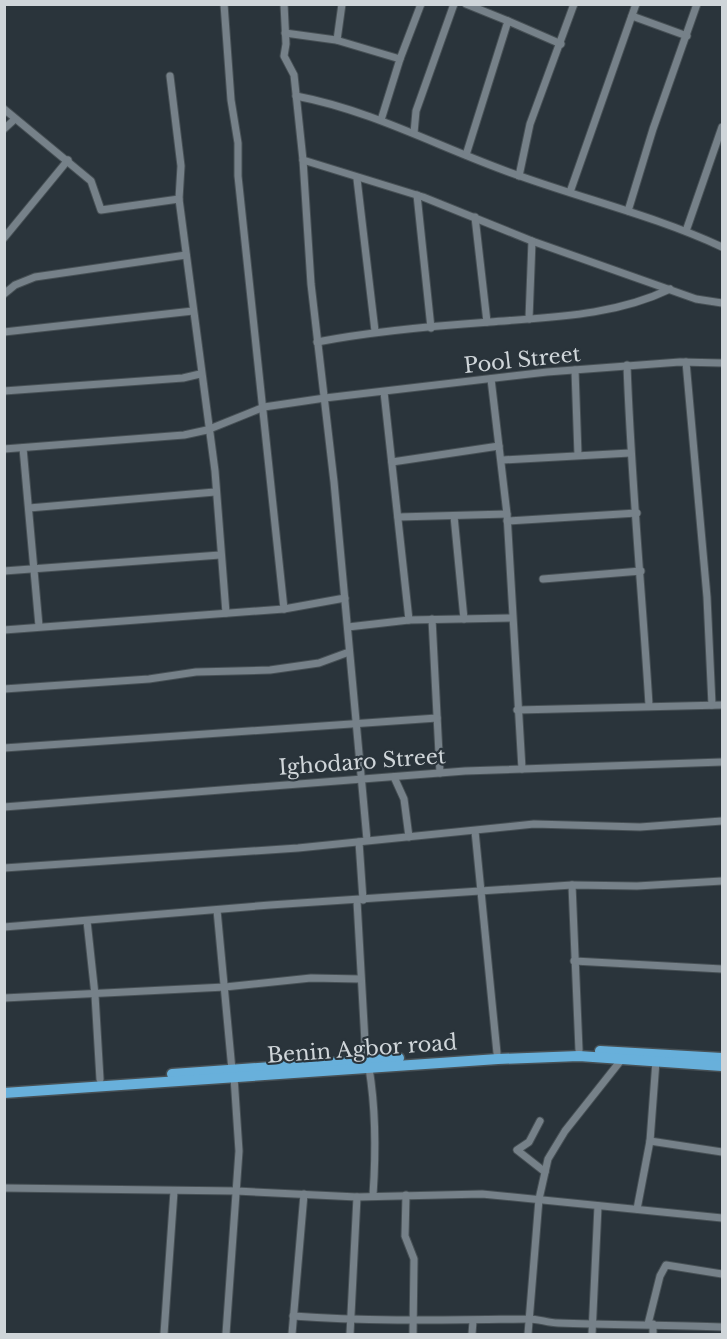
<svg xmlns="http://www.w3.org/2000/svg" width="727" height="1339" viewBox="0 0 727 1339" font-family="'Libre Baskerville',serif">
	<rect width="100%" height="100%" fill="#2a343b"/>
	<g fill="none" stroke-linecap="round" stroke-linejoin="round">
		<defs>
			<g id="minor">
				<polyline points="224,4 231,100 238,143 238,176 284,609"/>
				<polyline points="284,4 286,44 284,56 294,75 303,160 311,284 334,482 367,840"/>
				<polyline points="632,16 687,36"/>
				<polyline points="508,21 561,44"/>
				<polyline points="285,33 336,40 400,59 381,120"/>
				<polyline points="337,40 342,4"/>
				<polyline points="400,59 421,4"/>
				<polyline points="170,76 181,166 179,199 215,471 226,613"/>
				<path d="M296 96C375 111 444 150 520 176 587 200 658 217 722 247"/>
				<polyline points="4,109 91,181 101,210 179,199"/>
				<polyline points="4,129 15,119"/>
				<polyline points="414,133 416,111 454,4"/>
				<polyline points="466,155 508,21 466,4"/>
				<polyline points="303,160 423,197 532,241 696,299 722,303"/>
				<polyline points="519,176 530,124 574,4"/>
				<polyline points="357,179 375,331"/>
				<polyline points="570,192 636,4"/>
				<polyline points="417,195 431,328"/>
				<polyline points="628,211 653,129 697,4"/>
				<polyline points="475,217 487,322"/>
				<polyline points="686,231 722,127"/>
				<polyline points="4,238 68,160"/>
				<polyline points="4,294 15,285 35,277 186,255"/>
				<polyline points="529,319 532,241"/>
				<polyline points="4,332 193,311"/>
				<path d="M317 342C374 331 432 326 490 322 551 317 614 316 670 289"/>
				<polyline points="686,362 707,597 712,705"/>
				<path d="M627 365C631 479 642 592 649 705"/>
				<polyline points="575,370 578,455"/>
				<polyline points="491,379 507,514 522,769"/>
				<polyline points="4,391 183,378 200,374"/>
				<polyline points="384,392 409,620"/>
				<polyline points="23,448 39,626"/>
				<polyline points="4,449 184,435 207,430 264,407 325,398 547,372 680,362 722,363"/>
				<polyline points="503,460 630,453"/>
				<polyline points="392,462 499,446"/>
				<polyline points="29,508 215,492"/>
				<polyline points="454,516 464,619"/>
				<polyline points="398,517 507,514"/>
				<polyline points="507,521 637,513"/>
				<polyline points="4,571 220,555"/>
				<polyline points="543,579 641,571"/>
				<polyline points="432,619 440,773"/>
				<polyline points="348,627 409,620 511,618"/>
				<polyline points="4,630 284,609 345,598"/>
				<polyline points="4,689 149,679 196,672 270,670 319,663 349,652"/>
				<polyline points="517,710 722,705"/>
				<polyline points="4,748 437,718"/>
				<polyline points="394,777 404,799 409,837"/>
				<polyline points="4,807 465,771 722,762"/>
				<polyline points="475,831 497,1053"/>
				<polyline points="359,842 363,900"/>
				<polyline points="4,868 298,848 534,824 640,827 722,821"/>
				<polyline points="572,885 579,1050"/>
				<polyline points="357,901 366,1060"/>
				<polyline points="217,910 232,1070"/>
				<polyline points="87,921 95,995 100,1079"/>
				<polyline points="4,927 270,905 572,885 637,886 722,881"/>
				<polyline points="574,961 722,969"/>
				<polyline points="4,998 225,987 311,978 360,979"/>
				<path d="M369 1068C376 1110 376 1152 373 1195"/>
				<polyline points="540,1121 529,1142 517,1150 545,1172"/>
				<polyline points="650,1141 722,1152"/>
				<polyline points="4,1188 236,1191 357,1197 482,1194 722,1218"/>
				<polyline points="406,1195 405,1236 414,1259 413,1334"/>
				<polyline points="637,1209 650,1141 656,1061"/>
				<path d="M293 1316C371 1322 449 1320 526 1319 537 1318 547 1323 558 1323 613 1325 668 1325 722 1327"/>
				<polyline points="648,1324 660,1276 666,1265 722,1274"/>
				<polyline points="164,1334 174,1191"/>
				<polyline points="226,1334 239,1151 234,1077"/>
				<polyline points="292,1334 304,1194"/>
				<polyline points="350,1334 357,1197"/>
				<polyline points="472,1334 473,1321"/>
				<polyline points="528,1334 539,1199 548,1159 565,1131 622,1059"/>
				<polyline points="592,1334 598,1206"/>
				<polyline points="653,1334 653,1324"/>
			</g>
			<g id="highway">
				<polyline points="600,1051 722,1058"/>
				<polyline points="172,1074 399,1058"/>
				<polyline points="4,1093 498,1059 579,1056 722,1066"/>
			</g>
		</defs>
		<use href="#minor" stroke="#475055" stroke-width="9"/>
		<use href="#highway" stroke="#475055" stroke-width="13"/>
		<use href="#minor" stroke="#768189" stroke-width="7"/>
		<use href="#highway" stroke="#68b0db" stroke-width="10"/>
	</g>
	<g text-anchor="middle" stroke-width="4.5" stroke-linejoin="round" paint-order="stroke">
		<g font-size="21" fill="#cfd5d9" stroke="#2a343b">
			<text transform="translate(522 360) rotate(-6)" y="7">Pool Street</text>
			<text transform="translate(362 762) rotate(-4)" y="7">Ighodaro Street</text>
			<text transform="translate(362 1049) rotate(-4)" y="7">Benin Agbor road</text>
		</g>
	</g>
	<rect width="727" height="1339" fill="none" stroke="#cfd5d9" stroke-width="12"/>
</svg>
